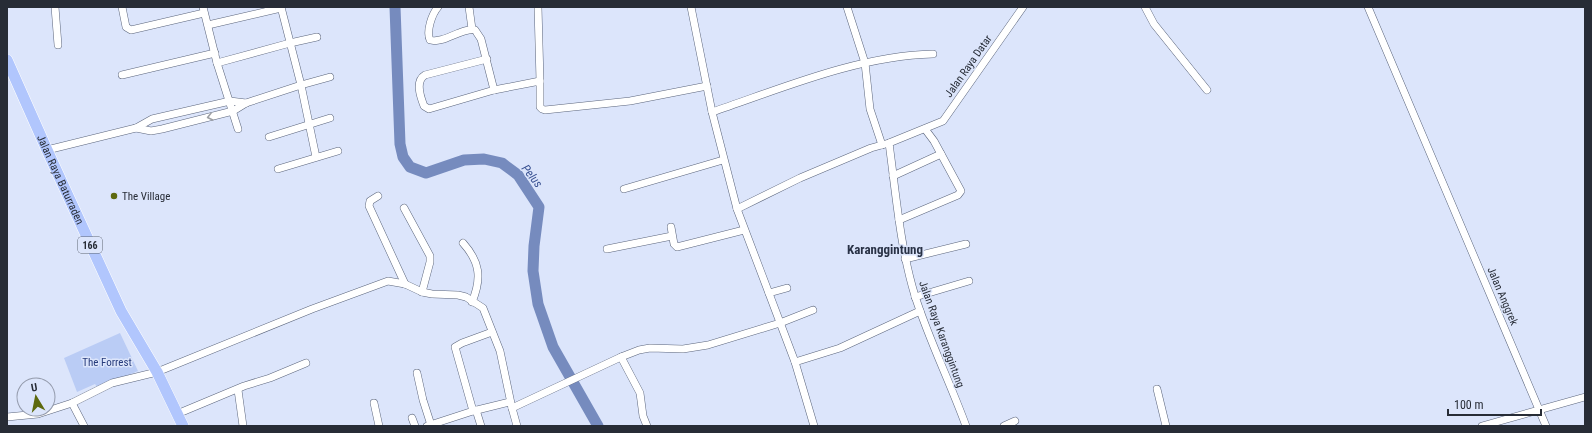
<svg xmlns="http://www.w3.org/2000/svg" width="1592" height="433" viewBox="0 0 1592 433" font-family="'Roboto Condensed',sans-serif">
	<rect width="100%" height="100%" fill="#dce5fb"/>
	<polygon fill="#baccf5" points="120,333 138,371 98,388 95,384 77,392 64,358"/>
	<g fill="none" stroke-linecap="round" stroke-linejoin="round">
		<polyline stroke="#768bbe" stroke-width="11" points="395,7 400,144 403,157 410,167 426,173 464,160 484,159 502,163 518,175 539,207 534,246 533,271 538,304 553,347 598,426"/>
		<defs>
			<g id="minor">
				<polyline points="55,7 58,45"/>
				<polyline points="122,7 126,27 131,30 204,13"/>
				<polyline points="203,7 217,63 238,129"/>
				<polyline points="281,7 301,85 316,157"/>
				<path d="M438 7C432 14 426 31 430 40 444 44 460 28 475 30L481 39 494 90"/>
				<polyline points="469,7 472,29"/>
				<polyline points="538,7 540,81"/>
				<polyline points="691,7 712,112 737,209 795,362 814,426"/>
				<polyline points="847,7 865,63 870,109 882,145"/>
				<polyline points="1145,7 1154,24 1207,90"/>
				<polyline points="1368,7 1546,426"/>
				<polyline points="208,25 281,8"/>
				<path d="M487 59 425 75C415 81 420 96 424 106L429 109 494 90 540 81V107L542 109 545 110 630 101 707 86"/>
				<polyline points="217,63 290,43 317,37"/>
				<polyline points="122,75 215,53"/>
				<path d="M712 112C783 88 857 56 933 54"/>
				<polyline points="136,128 151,131 162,129 233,111 246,103 301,85 330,77"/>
				<polyline points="269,137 330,118"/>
				<polyline points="47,150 136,128 152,119 230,101 246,103"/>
				<polyline points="278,169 338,151"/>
				<polyline points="893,176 941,154"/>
				<polyline points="624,189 723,160"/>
				<polyline points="378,196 370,201 369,206 405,284"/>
				<polyline points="404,208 430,256 430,262 422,292"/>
				<polyline points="737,209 800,178 871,148 889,143"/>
				<polyline points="899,220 958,195 961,191 934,141 925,129"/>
				<polyline points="671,227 674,244 677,247 744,230"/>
				<path d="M463 243C480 262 482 278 472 302"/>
				<polyline points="607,249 672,236"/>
				<polyline points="905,259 966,244"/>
				<polyline points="769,293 787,288"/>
				<polyline points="915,297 969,281"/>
				<polyline points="621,357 640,393 643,416 647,426"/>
				<polyline points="795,362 840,348 920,311"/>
				<polyline points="417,373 423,400 431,425"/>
				<polyline points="1157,389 1166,426"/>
				<polyline points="238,390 243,426"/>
				<polyline points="72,403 84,426"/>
				<polyline points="374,403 379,426"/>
				<polyline points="512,408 621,357 639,350 650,348 683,349 708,345 780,323 813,310"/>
				<polyline points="476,410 481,426"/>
				<polyline points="473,411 455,347 462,343 492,332"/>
				<polyline points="177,414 244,386 270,378 306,363"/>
				<polyline points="7,417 38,414 72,403 112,383 157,372 312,309 388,281 405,284 422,292 432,294 458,295 466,297 483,308 500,351 512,408 517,426"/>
				<polyline points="412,418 415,426"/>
				<polyline points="427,426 473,411 510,402"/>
				<path d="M966 426C950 382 929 340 915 296 900 247 896 194 889 143L943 121 1023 7"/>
				<polyline points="1004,426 1015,421"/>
				<polyline points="1482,426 1585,397"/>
			</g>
			<g id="primary">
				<path id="s1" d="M7 60 47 150 121 311 157 372 183 426"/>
			</g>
		</defs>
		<use href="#minor" stroke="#5b657c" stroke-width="8"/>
		<use href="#primary" stroke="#fff" stroke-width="12"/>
		<use href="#minor" stroke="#fff" stroke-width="7"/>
		<use href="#primary" stroke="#b1c6fd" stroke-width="11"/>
	</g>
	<defs><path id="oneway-chevron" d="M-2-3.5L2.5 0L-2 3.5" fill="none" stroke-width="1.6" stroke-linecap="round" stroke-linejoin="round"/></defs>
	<use stroke="#9ea0a5" href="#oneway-chevron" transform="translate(210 117) rotate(166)"/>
	<circle fill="#5d690e" stroke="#dce5fb" stroke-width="1.5" cx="114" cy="196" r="4"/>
	<g text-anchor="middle" stroke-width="3" stroke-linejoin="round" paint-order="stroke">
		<rect fill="#dce5fb" stroke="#5d6471" stroke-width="1" x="78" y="237" width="24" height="16" rx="3"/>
		<g font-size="10" font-weight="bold" fill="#272c36">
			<text x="90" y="249">166</text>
		</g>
		<g font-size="11" fill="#272c36" stroke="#dce5fb">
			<text transform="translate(968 66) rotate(-55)" y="4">Jalan Raya Datar</text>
			<text dy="4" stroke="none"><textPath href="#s1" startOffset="131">Jalan Raya Baturraden</textPath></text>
			<text transform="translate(1503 296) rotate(67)" y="4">Jalan Anggrek</text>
			<text transform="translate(942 334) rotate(70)" y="4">Jalan Raya Karanggintung</text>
		</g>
		<g font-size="11" fill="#272c36" stroke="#dce5fb" text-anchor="start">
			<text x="122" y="200">The Village</text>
		</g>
		<g font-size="11" fill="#273c7c" stroke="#dce5fb">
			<text x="107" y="366">The Forrest</text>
		</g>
		<g font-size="12" font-style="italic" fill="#395192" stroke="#dce5fb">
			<text transform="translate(532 176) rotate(52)" y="4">Pelus</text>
		</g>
		<g font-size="13" font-weight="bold" fill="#293246" stroke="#dce5fb">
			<text x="885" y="254">Karanggintung</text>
		</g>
	</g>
	<rect width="1592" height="433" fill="none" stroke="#272c36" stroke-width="16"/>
	<g transform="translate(36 397) rotate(350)"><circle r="19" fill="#dce5fb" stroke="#949bac"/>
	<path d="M0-3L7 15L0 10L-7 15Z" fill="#5d690e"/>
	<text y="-6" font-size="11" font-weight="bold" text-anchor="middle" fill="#272c36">U</text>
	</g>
	<path d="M1448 409v6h93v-6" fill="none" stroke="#272c36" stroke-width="2"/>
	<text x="1454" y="409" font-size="12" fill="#272c36" stroke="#dce5fb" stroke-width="3" paint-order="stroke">100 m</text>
</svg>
